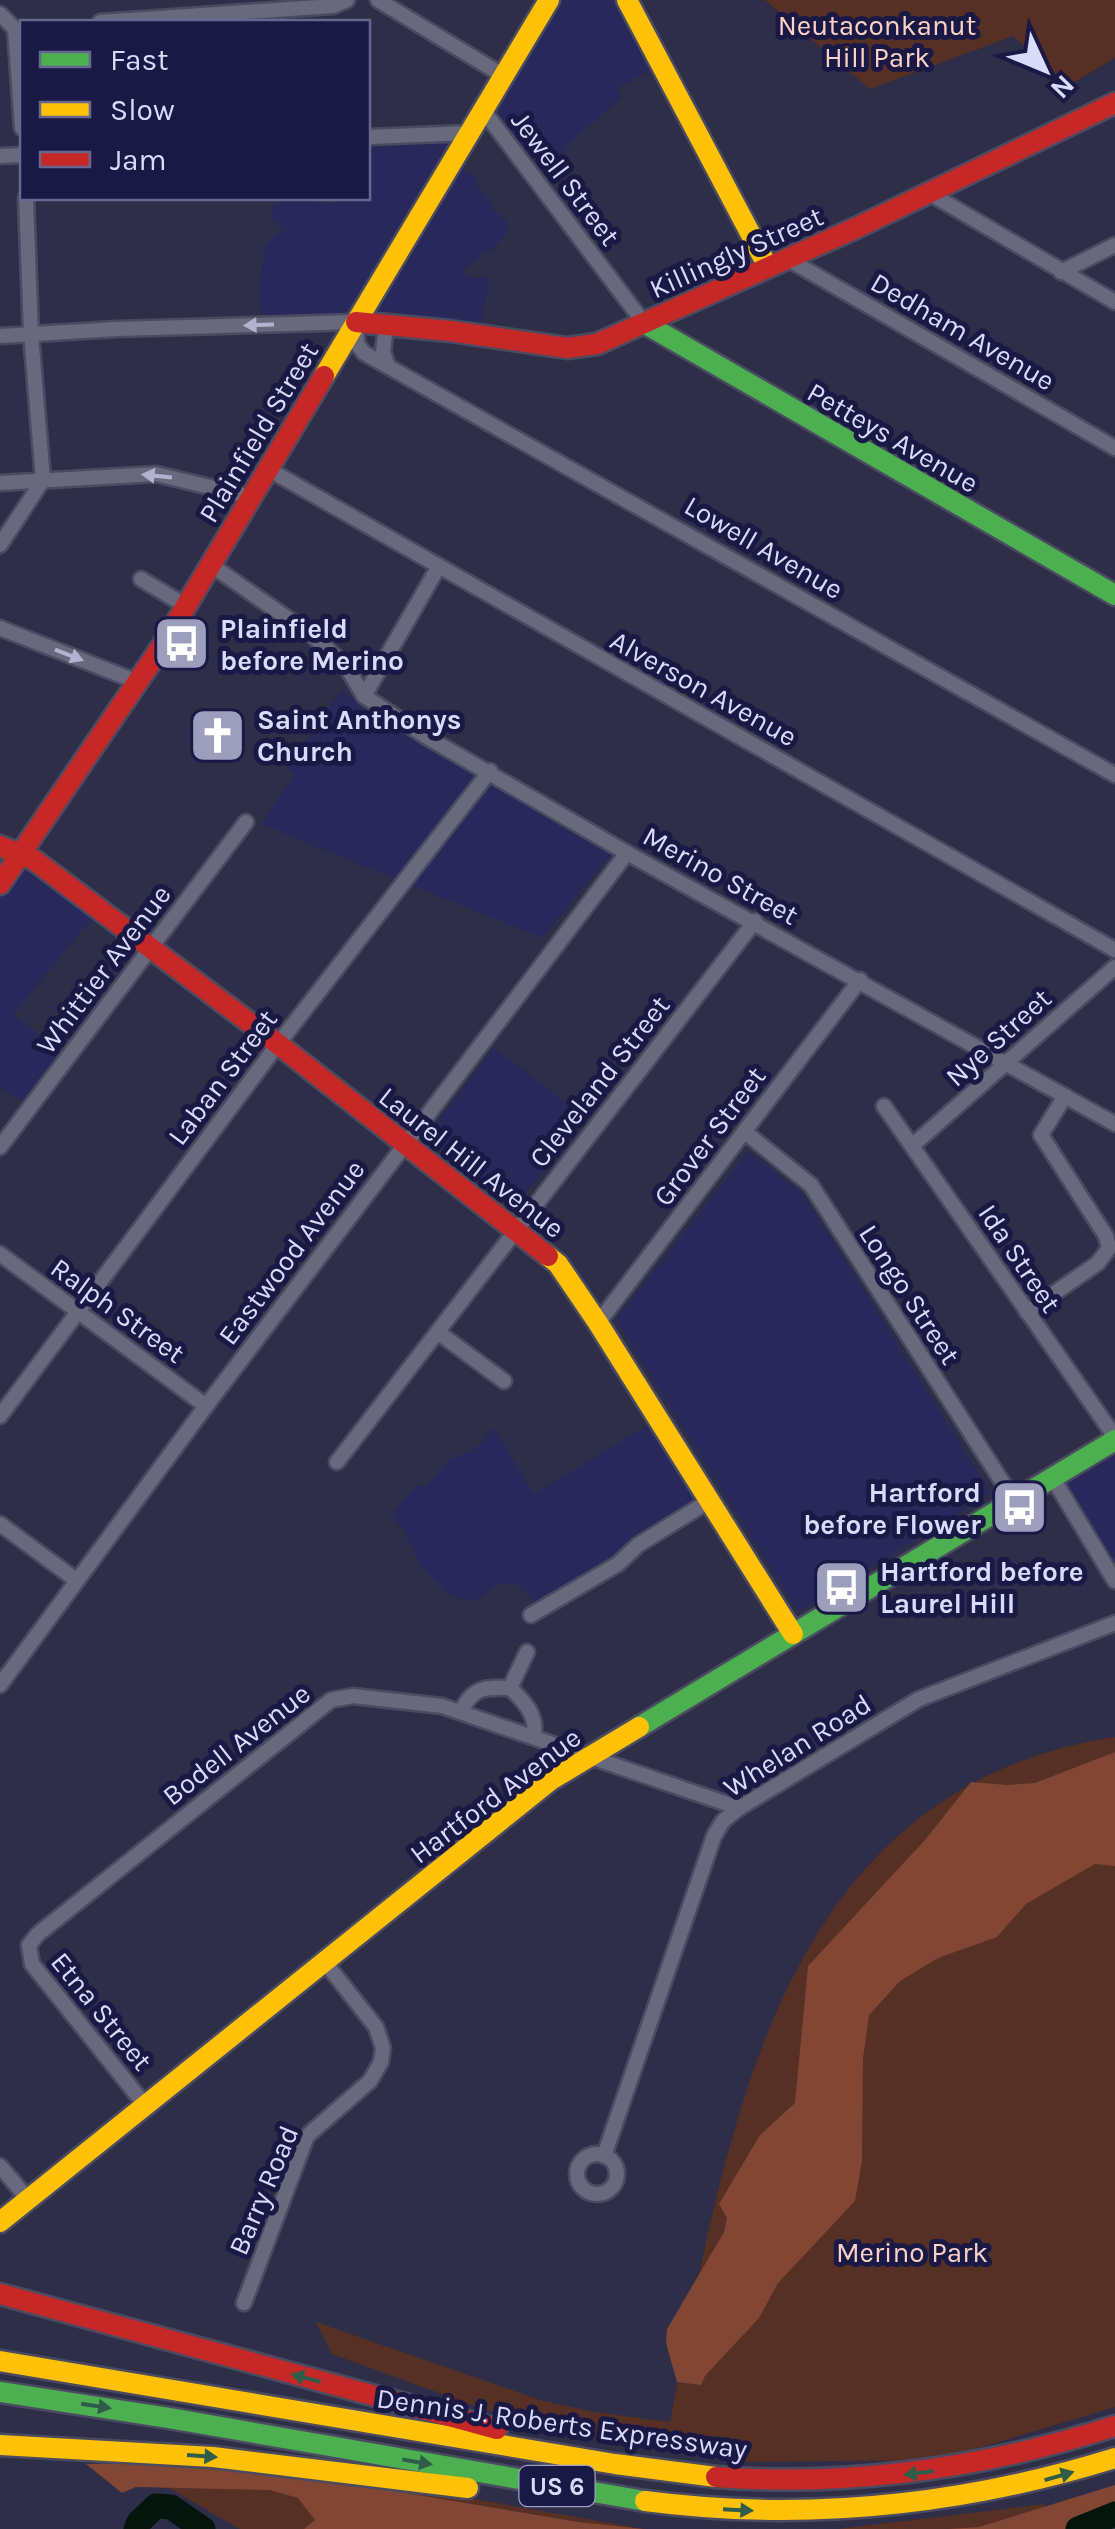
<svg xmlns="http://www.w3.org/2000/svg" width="1115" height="2529" viewBox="0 0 1115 2529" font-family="Karla,sans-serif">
	<rect width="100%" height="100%" fill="#2e2e48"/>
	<g fill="#29285a">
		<polygon points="546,0 626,0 657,67 617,88 621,98 567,145 566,151 535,179 484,102"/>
		<polygon points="458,132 450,160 477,178 478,187 492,203 493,208 508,223 507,233 491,251 483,252 463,271 468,278 484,277 489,281 479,334 261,325 259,289 265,247 277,233 285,230 271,219 271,207 281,201 338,203 351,198 368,198 368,137"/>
		<polygon points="342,689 363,708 611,854 542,938 261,824 295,774 287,768"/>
		<polygon points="14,855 101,907 14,1014 63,1055 25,1103 0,1087 0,877"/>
		<polygon points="494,1048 585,1117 516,1206 426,1137"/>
		<polygon points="748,1151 804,1195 991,1493 798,1612 616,1320"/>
		<polygon points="658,1419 707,1496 541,1608 518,1584 496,1584 480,1598 468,1600 451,1597 418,1563 406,1532 393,1518 394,1510 419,1485 425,1487 451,1458 472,1452 494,1428 534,1494"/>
		<polygon points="1115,1432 1115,1584 1050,1477"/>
	</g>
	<g fill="#563025">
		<polygon points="765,0 1115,0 1115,58 1069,85 1013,36 870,89"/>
		<path d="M1115 1737V2407L939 2460 734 2462 574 2434 483 2409 332 2354 316 2322 540 2400 594 2412 670 2422C726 2141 772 1790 1115 1737Z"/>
		<polygon points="129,2465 424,2490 644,2529 240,2529"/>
		<polygon points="1044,2504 1035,2529 838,2529"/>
	</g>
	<g fill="#814634">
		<polygon points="1115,1752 1115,1866 1095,1864 1026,1904 997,1937 938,1958 900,1981 869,2015 863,2059 862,2161 855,2201 778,2283 759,2318 705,2376 701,2385 677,2382 666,2343 667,2329 724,2232 727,2218 719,2204 760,2135 795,2103 808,1966 925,1840 971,1782 1007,1785 1035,1783"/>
		<polygon points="138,2463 311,2477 578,2522 643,2529 304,2529 315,2520 298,2498 270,2490 136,2487 122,2493 86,2464"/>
		<polygon points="1115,2485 1115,2516 1090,2529 948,2529 979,2527"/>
	</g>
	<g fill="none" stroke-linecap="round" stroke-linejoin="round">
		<g stroke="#04150e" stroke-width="25">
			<polyline points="136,2529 139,2522 156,2506 171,2507 203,2529"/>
			<polyline points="1078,2529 1115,2514"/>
		</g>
		<defs>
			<g id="street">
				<polyline points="378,0 504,76"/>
				<polyline points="0,14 15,29 22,128"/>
				<polyline points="100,22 333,6 347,0"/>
				<polyline points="483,110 644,323"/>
				<polyline points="368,137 469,133"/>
				<polyline points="0,156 22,155"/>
				<polyline points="929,193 1115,302"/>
				<polyline points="786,258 1115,448"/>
				<polyline points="1061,272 1115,245"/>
				<polyline points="386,327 383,351 387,364"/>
				<polyline points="0,336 117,329 356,322 357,344 364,353 1115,775"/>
				<polyline points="268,469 1115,950"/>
				<polyline points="0,483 156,474 251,497"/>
				<polyline points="0,545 43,480 31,334 26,198"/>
				<polyline points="211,565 313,636 346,666 364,696 425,736 627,853 1115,1124"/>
				<polyline points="141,579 186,606"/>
				<polyline points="0,628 138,682"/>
				<polyline points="364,696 439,566"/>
				<polyline points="884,1106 1115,1437"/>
				<polyline points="745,1132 811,1185 1014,1500"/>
				<polyline points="913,1145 1115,967"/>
				<polyline points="0,1147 246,822"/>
				<polyline points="0,1254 206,1406"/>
				<polyline points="1027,1312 1098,1263 1109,1248 1106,1236 1041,1135 1065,1096"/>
				<polyline points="598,1323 860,980"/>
				<polyline points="439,1333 504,1381"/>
				<polyline points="0,1416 278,1044 490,771"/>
				<polyline points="337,1462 755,921"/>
				<polyline points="1052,1477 1115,1581"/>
				<polyline points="0,1524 76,1580"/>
				<polyline points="531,1615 618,1564 638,1545 709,1501"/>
				<polyline points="0,1685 206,1406 627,853"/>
				<polyline points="510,1688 527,1652"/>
				<path d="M461 1712C472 1687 485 1687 510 1688 524 1701 539 1717 533 1737"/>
				<polyline points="145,2105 32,1964 29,1945 38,1934 331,1700 353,1696 442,1706 739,1808"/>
				<circle cx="597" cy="2174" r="20"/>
				<polyline points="604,2156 714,1836 723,1821 739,1808 919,1699 1115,1623"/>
				<polyline points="0,2166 28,2199"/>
				<polyline points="244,2303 307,2136 370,2081 381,2062 383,2048 376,2027 324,1961"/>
			</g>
			<g id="fast">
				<polyline points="644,323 1115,595"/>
				<polyline points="639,1727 1115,1440"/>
				<polyline points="0,2392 169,2418 645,2501"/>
			</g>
			<g id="slow">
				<polyline points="627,0 768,267"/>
				<polyline points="324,376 549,0"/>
				<polyline points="548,1256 558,1264 598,1323 793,1634"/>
				<polyline points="0,2222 551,1780 639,1727"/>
				<polyline points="0,2361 615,2464 716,2477"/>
				<polyline points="0,2445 213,2457 468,2488"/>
				<path d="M645 2501C806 2522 960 2506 1115 2458"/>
			</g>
			<g id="jam">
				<polyline points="356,322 450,331 567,348 597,344 856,228 1115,103"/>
				<polyline points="0,846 34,860 278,1044 548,1256"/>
				<polyline points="0,884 162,646 324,376"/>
				<polyline points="0,2294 497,2429"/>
				<path d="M716 2477C853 2487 984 2468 1115 2426"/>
			</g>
		</defs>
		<use href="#street" stroke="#4a4b61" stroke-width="19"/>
		<use href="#fast" stroke="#4a4b61" stroke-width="25"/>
		<use href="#slow" stroke="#4a4b61" stroke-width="25"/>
		<use href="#jam" stroke="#4a4b61" stroke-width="25"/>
		<use href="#street" stroke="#68697c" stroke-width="14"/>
		<use href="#fast" stroke="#4caf50" stroke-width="20"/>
		<use href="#slow" stroke="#ffc107" stroke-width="20"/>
		<use href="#jam" stroke="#c62828" stroke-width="20"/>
	</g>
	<defs><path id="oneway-solid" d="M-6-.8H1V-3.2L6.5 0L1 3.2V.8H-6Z" transform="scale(2.5)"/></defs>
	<g fill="#b1b3ce">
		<use href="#oneway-solid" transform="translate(259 325) rotate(178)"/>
		<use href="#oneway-solid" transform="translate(157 476) rotate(-174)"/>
		<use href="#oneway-solid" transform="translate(69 655) rotate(21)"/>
	</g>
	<g fill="#305c4a">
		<use href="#oneway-solid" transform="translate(306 2378) rotate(-165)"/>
		<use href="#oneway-solid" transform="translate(96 2406) rotate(9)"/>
		<use href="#oneway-solid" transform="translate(202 2456) rotate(4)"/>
		<use href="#oneway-solid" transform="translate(417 2462) rotate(10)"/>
		<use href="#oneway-solid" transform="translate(919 2473) rotate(172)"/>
		<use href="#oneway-solid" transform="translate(1059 2476) rotate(-16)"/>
		<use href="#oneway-solid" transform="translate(738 2510) rotate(3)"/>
	</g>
	<defs>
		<symbol id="bus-square" viewBox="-11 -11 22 22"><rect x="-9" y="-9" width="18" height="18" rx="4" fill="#9c9ebc" stroke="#1a1946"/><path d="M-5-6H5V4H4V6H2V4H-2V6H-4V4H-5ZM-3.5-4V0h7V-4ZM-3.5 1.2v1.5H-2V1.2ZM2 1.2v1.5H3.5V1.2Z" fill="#fff"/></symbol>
		<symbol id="church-square" viewBox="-11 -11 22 22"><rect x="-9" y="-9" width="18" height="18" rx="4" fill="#9c9ebc" stroke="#1a1946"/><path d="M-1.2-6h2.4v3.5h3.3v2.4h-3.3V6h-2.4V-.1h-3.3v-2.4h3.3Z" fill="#fff"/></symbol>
	</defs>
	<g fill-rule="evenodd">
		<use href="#bus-square" x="150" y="612" width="63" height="63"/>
		<use href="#church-square" x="186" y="704" width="63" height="63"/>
		<use href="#bus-square" x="988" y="1476" width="63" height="63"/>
		<use href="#bus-square" x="810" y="1556" width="63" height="63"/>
	</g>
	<g text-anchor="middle" stroke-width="10" stroke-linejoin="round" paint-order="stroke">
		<rect fill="#1a1946" stroke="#9fa1c4" stroke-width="2.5" x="519.5" y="2466" width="75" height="40" rx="8"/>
		<g font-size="25" font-weight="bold" fill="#d8dbfa">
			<text x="557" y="2495">US 6</text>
		</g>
		<g font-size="28" fill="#fdd2c4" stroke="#1a1946">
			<text x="877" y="35">Neutaconkanut<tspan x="877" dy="32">Hill Park</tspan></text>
			<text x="912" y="2262">Merino Park</text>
		</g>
		<g font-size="28" fill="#d8dbfa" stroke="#1a1946">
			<text transform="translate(566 178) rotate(53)" y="10">Jewell Street</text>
			<text transform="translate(736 252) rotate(-24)" y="10">Killingly Street</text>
			<text transform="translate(963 331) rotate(30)" y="10">Dedham Avenue</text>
			<text transform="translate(258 432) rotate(-59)" y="10">Plainfield Street</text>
			<text transform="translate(893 437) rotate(30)" y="10">Petteys Avenue</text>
			<text transform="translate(764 547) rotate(30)" y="10">Lowell Avenue</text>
			<text transform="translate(704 688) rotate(29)" y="10">Alverson Avenue</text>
			<text transform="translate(721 875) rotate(29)" y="10">Merino Street</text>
			<text transform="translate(103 969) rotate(-53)" y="10">Whittier Avenue</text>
			<text transform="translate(998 1037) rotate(-42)" y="10">Nye Street</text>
			<text transform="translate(222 1077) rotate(-53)" y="10">Laban Street</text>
			<text transform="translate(599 1081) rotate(-52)" y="10">Cleveland Street</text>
			<text transform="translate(709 1136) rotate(-53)" y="10">Grover Street</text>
			<text transform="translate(472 1162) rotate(38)" y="10">Laurel Hill Avenue</text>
			<text transform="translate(291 1252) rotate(-53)" y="10">Eastwood Avenue</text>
			<text transform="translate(1020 1258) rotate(56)" y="10">Ida Street</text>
			<text transform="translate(910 1294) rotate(57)" y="10">Longo Street</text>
			<text transform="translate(118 1310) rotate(36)" y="10">Ralph Street</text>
			<text transform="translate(236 1744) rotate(-38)" y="10">Bodell Avenue</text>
			<text transform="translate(797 1745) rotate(-32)" y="10">Whelan Road</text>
			<text transform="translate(495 1795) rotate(-37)" y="10">Hartford Avenue</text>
			<text transform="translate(102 2011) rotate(51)" y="10">Etna Street</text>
			<text transform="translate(263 2190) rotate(-67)" y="10">Barry Road</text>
			<text transform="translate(562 2423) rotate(8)" y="10">Dennis J. Roberts Expressway</text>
		</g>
		<g font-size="28" font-weight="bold" fill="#d8dbfa" stroke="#1a1946" text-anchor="start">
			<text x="220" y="638">Plainfield<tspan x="220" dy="32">before Merino</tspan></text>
			<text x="257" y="729">Saint Anthonys<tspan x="257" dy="32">Church</tspan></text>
			<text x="981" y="1502" text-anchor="end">Hartford<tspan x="981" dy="32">before Flower</tspan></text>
			<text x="880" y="1581">Hartford before<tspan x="880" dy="32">Laurel Hill</tspan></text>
		</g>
	</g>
	<rect x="20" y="20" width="350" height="180" fill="#1a1946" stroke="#66678e" stroke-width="2.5"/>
	<rect x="40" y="52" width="50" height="15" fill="#4caf50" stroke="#66678e" stroke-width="2.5"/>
	<text x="110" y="70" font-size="30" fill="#d8dbfa">Fast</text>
	<rect x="40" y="102" width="50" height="15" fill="#ffc107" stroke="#66678e" stroke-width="2.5"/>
	<text x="110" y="120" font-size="30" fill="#d8dbfa">Slow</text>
	<rect x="40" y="152" width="50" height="15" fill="#c62828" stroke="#66678e" stroke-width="2.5"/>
	<text x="110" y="170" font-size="30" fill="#d8dbfa">Jam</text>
	<g transform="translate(1045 70) rotate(134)" stroke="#1a1946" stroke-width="8" paint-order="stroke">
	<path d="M0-8L18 38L0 25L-18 38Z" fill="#d8dbfa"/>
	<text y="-15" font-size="28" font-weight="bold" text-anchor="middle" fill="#d8dbfa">N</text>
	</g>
</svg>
